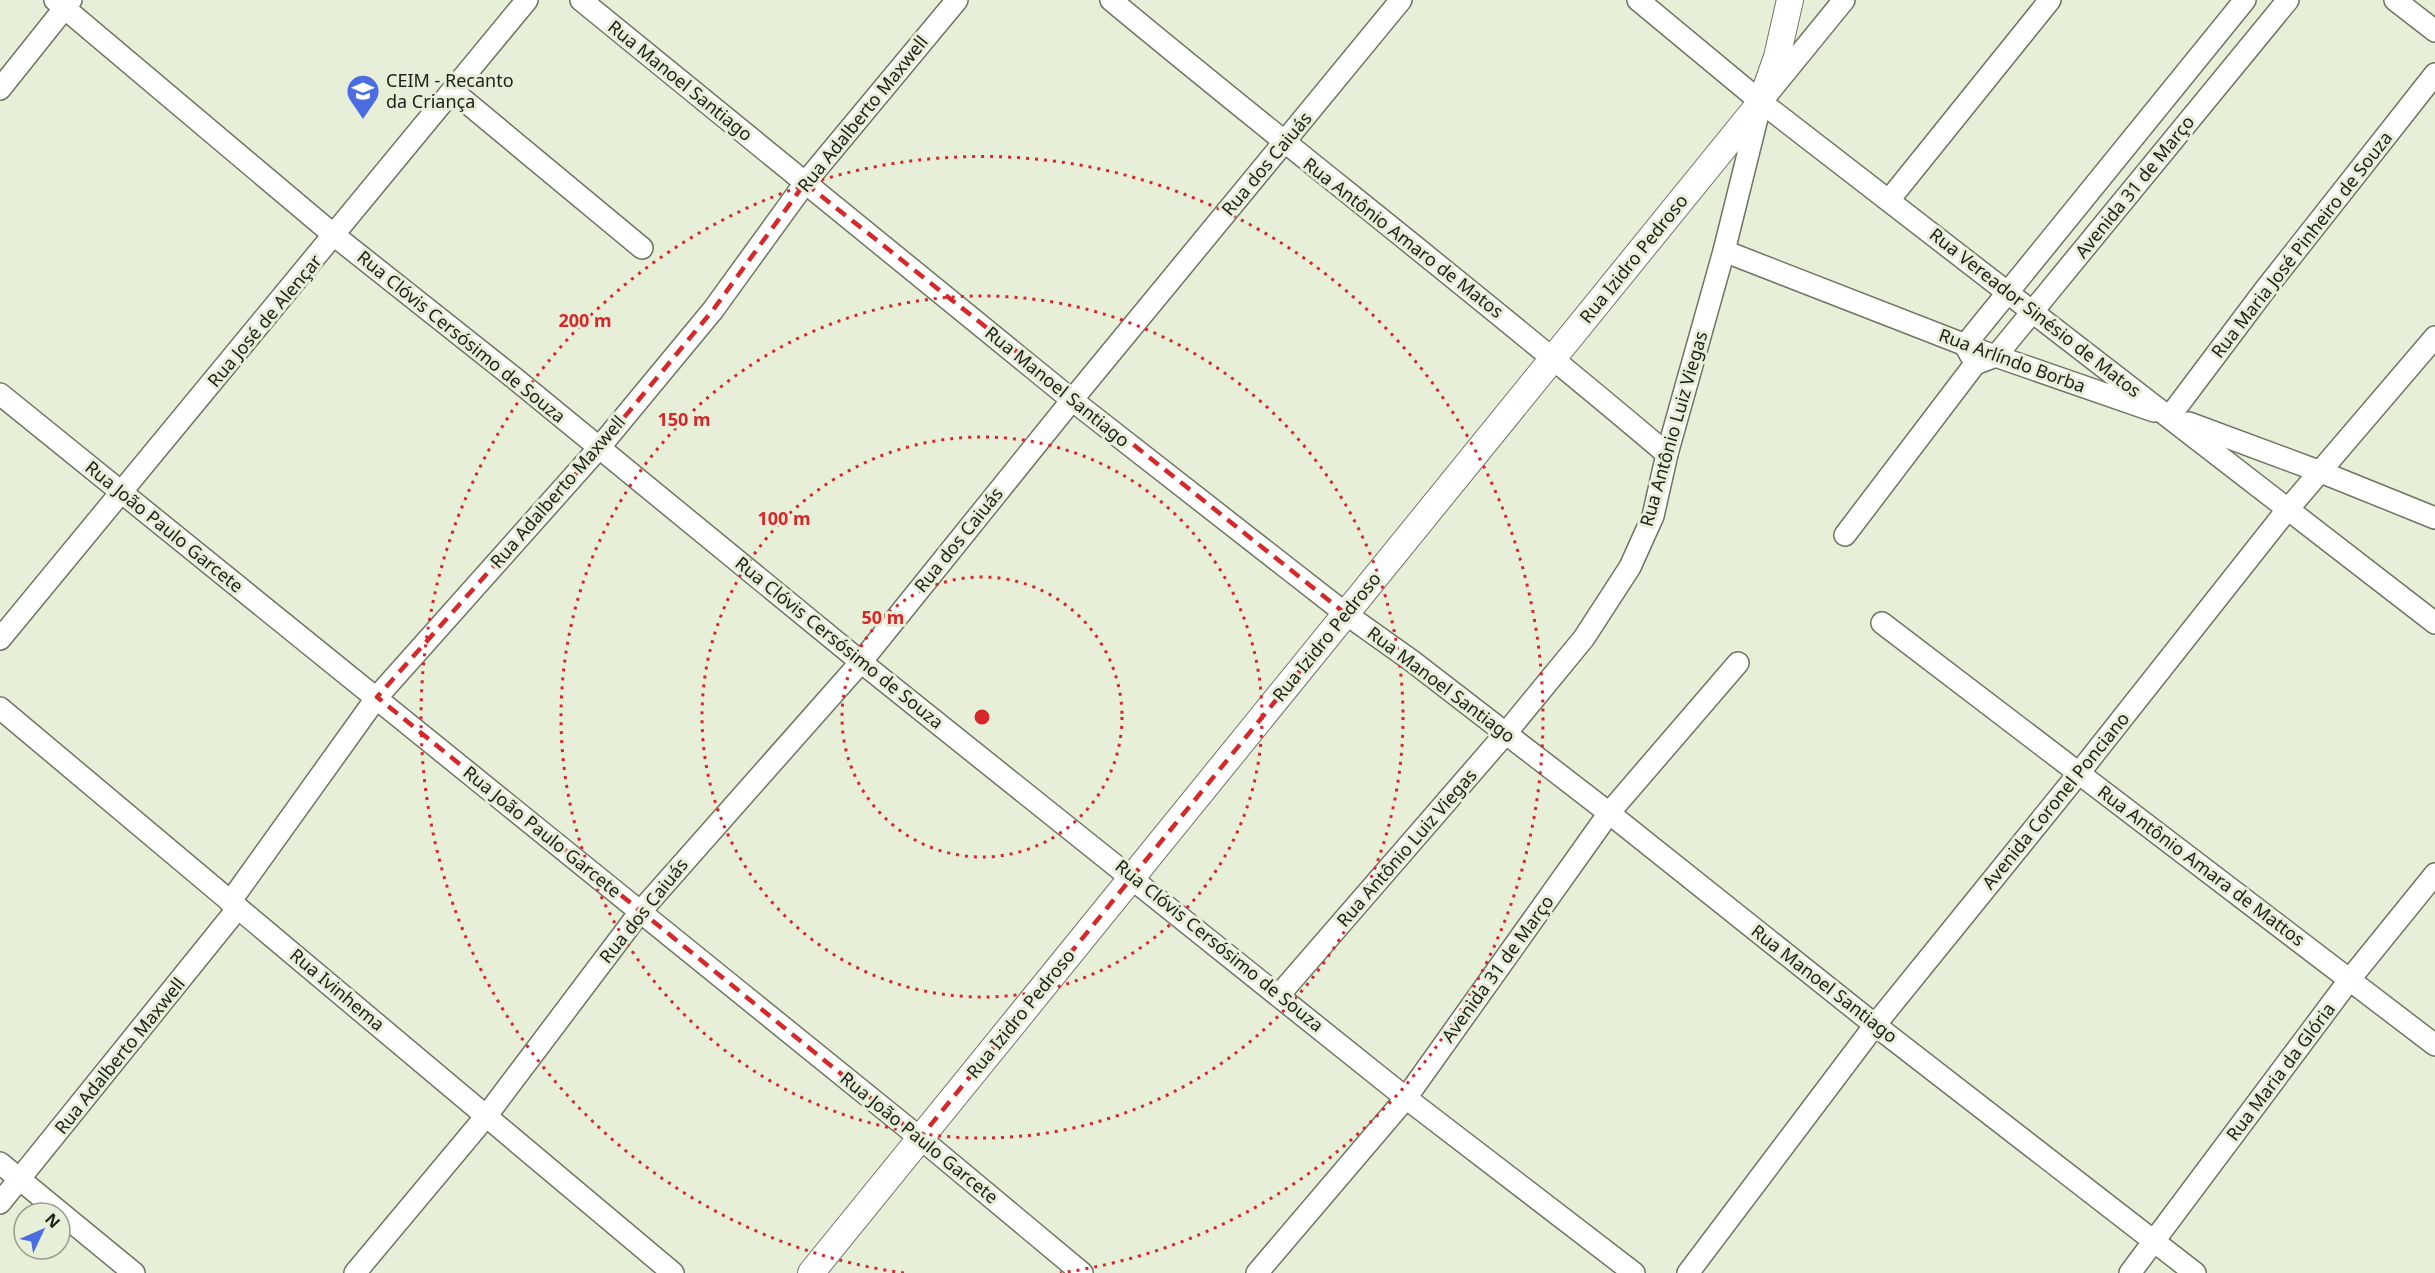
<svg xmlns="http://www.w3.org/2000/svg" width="2435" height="1273" viewBox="0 0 2435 1273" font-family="'Noto Sans',sans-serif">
	<rect width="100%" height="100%" fill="#e8efd9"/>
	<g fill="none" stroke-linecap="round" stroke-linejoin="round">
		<defs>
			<g id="minor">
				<polyline points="55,0 335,236 513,377 861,662 1406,1098 1634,1273"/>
				<polyline points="581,0 1072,400 1346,614 1412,661 1609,813 1875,1025 2195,1273"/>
				<path d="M1111 0C1295 153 1485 299 1667 454"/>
				<polyline points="1638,0 1761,102 2435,623"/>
				<polyline points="2395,0 2435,31"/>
				<polyline points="0,89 71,0"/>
				<polyline points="454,92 642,248"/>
				<polyline points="1889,200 2050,0"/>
				<polyline points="1724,251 1981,351 2154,411"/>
				<polyline points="1971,356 1965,345 2245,0"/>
				<polyline points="0,394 920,1138 1082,1273"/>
				<polyline points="2170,416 2264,291 2435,74"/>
				<polyline points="2189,423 2321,472 2435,518"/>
				<polyline points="1845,535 1975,364 1996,356 2288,0"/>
				<polyline points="1882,623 2435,1045"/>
				<polyline points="0,639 527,0"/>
				<polyline points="0,708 673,1273"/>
				<polyline points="230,902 377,697 598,449 713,310 805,183 957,0"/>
				<polyline points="1279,995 1506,733 1584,638 1630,567 1653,516 1667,454 1724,251 1761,102 1844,0"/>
				<polyline points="0,1163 134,1273"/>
				<polyline points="0,1203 238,908"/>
				<polyline points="355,1273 487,1115 640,912 861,662 1072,400 1401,0"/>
				<polyline points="1257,1273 1406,1098 1609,813 1738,663"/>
				<polyline points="1688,1273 1875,1025 2079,773 2283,515 2435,337"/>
				<polyline points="2130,1273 2350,979 2435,874"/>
			</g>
			<polyline id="tertiary" points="811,1273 1761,102 1777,57 1790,0"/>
		</defs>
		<use href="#minor" stroke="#6f7561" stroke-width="24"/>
		<use href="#tertiary" stroke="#6f7561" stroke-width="28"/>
		<use href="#minor" stroke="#fff" stroke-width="21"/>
		<use href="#tertiary" stroke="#fff" stroke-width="26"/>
	</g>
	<path fill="none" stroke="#d62828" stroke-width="4.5" stroke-dasharray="12 8" stroke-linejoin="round" d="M805 183 1346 614 920 1138 377 697 598 449 713 310Z"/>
	<g fill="none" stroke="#d62828" stroke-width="3" stroke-dasharray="3 6">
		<circle cx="982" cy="717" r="140"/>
		<circle cx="982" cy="717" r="280"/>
		<circle cx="982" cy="717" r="421"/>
		<path d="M904 1273A561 561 0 1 1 1060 1273"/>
	</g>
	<defs>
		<symbol id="school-pin" viewBox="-11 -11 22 30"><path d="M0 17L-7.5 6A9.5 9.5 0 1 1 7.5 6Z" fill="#4c6de1" stroke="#e8efd9"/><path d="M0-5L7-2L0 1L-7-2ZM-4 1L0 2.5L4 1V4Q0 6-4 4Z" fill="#fff"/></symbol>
	</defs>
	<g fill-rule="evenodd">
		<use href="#school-pin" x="344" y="72" width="38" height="52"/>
	</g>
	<g text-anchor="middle" stroke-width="6" stroke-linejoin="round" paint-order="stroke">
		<g font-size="18" fill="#20221a" stroke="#e8efd9" text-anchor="start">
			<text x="386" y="87">CEIM - Recanto<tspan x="386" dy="21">da Criança</tspan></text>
		</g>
		<g font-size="18" fill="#20221a" stroke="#e8efd9">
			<text transform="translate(680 81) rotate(39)" y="6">Rua Manoel Santiago</text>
			<text transform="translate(863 114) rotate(-51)" y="6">Rua Adalberto Maxwell</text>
			<text transform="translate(1267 164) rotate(-50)" y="6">Rua dos Caiuás</text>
			<text transform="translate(2135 187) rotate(-51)" y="6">Avenida 31 de Março</text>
			<text transform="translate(1403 238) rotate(38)" y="6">Rua Antônio Amaro de Matos</text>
			<text transform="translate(2302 245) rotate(-52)" y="6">Rua Maria José Pinheiro de Souza</text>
			<text transform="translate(1634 259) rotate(-51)" y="6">Rua Izidro Pedroso</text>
			<text transform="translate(2035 313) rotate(38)" y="6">Rua Vereador Sinésio de Matos</text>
			<text transform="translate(265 321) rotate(-50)" y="6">Rua José de Alençar</text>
			<text transform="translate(461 337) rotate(39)" y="6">Rua Clóvis Cersósimo de Souza</text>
			<text transform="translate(2012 361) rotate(20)" y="6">Rua Arlíndo Borba</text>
			<text transform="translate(1057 387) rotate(39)" y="6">Rua Manoel Santiago</text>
			<text transform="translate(1674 429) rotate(-74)" y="6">Rua Antônio Luiz Viegas</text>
			<text transform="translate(558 492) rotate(-49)" y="6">Rua Adalberto Maxwell</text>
			<text transform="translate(164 527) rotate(39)" y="6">Rua João Paulo Garcete</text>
			<text transform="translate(959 540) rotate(-51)" y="6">Rua dos Caiuás</text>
			<text transform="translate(1327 637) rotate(-51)" y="6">Rua Izidro Pedroso</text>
			<text transform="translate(839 643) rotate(39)" y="6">Rua Clóvis Cersósimo de Souza</text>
			<text transform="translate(1441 685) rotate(37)" y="6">Rua Manoel Santiago</text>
			<text transform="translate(2056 801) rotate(-51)" y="6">Avenida Coronel Ponciano</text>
			<text transform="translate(542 832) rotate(39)" y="6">Rua João Paulo Garcete</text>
			<text transform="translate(1407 848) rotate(-49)" y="6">Rua Antônio Luiz Viegas</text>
			<text transform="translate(2201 866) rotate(37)" y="6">Rua Antônio Amara de Mattos</text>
			<text transform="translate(644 911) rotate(-51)" y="6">Rua dos Caiuás</text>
			<text transform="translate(1219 946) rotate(39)" y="6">Rua Clóvis Cersósimo de Souza</text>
			<text transform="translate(1498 969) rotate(-54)" y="6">Avenida 31 de Março</text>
			<text transform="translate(1824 984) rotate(38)" y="6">Rua Manoel Santiago</text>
			<text transform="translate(337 990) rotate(40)" y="6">Rua Ivinhema</text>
			<text transform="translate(1021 1014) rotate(-51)" y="6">Rua Izidro Pedroso</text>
			<text transform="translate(120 1056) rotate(-51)" y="6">Rua Adalberto Maxwell</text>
			<text transform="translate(2281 1072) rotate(-53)" y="6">Rua Maria da Glória</text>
			<text transform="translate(919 1138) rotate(39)" y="6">Rua João Paulo Garcete</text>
		</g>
	</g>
	<circle cx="982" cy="717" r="9" fill="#d62828" stroke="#e8efd9" stroke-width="3"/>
	<g font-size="18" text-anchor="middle" font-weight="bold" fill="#d62828" stroke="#e8efd9" stroke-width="6" stroke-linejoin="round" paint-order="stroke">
		<text x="585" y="327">200 m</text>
		<text x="684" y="426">150 m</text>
		<text x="784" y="525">100 m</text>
		<text x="883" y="624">50 m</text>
	</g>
	<g transform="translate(42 1231) rotate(46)"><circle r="28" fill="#e8efd9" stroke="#989d8d" stroke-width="1.5"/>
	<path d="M0-4.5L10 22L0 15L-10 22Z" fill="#4c6de1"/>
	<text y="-9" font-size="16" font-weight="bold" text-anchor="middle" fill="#20221a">N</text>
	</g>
</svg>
